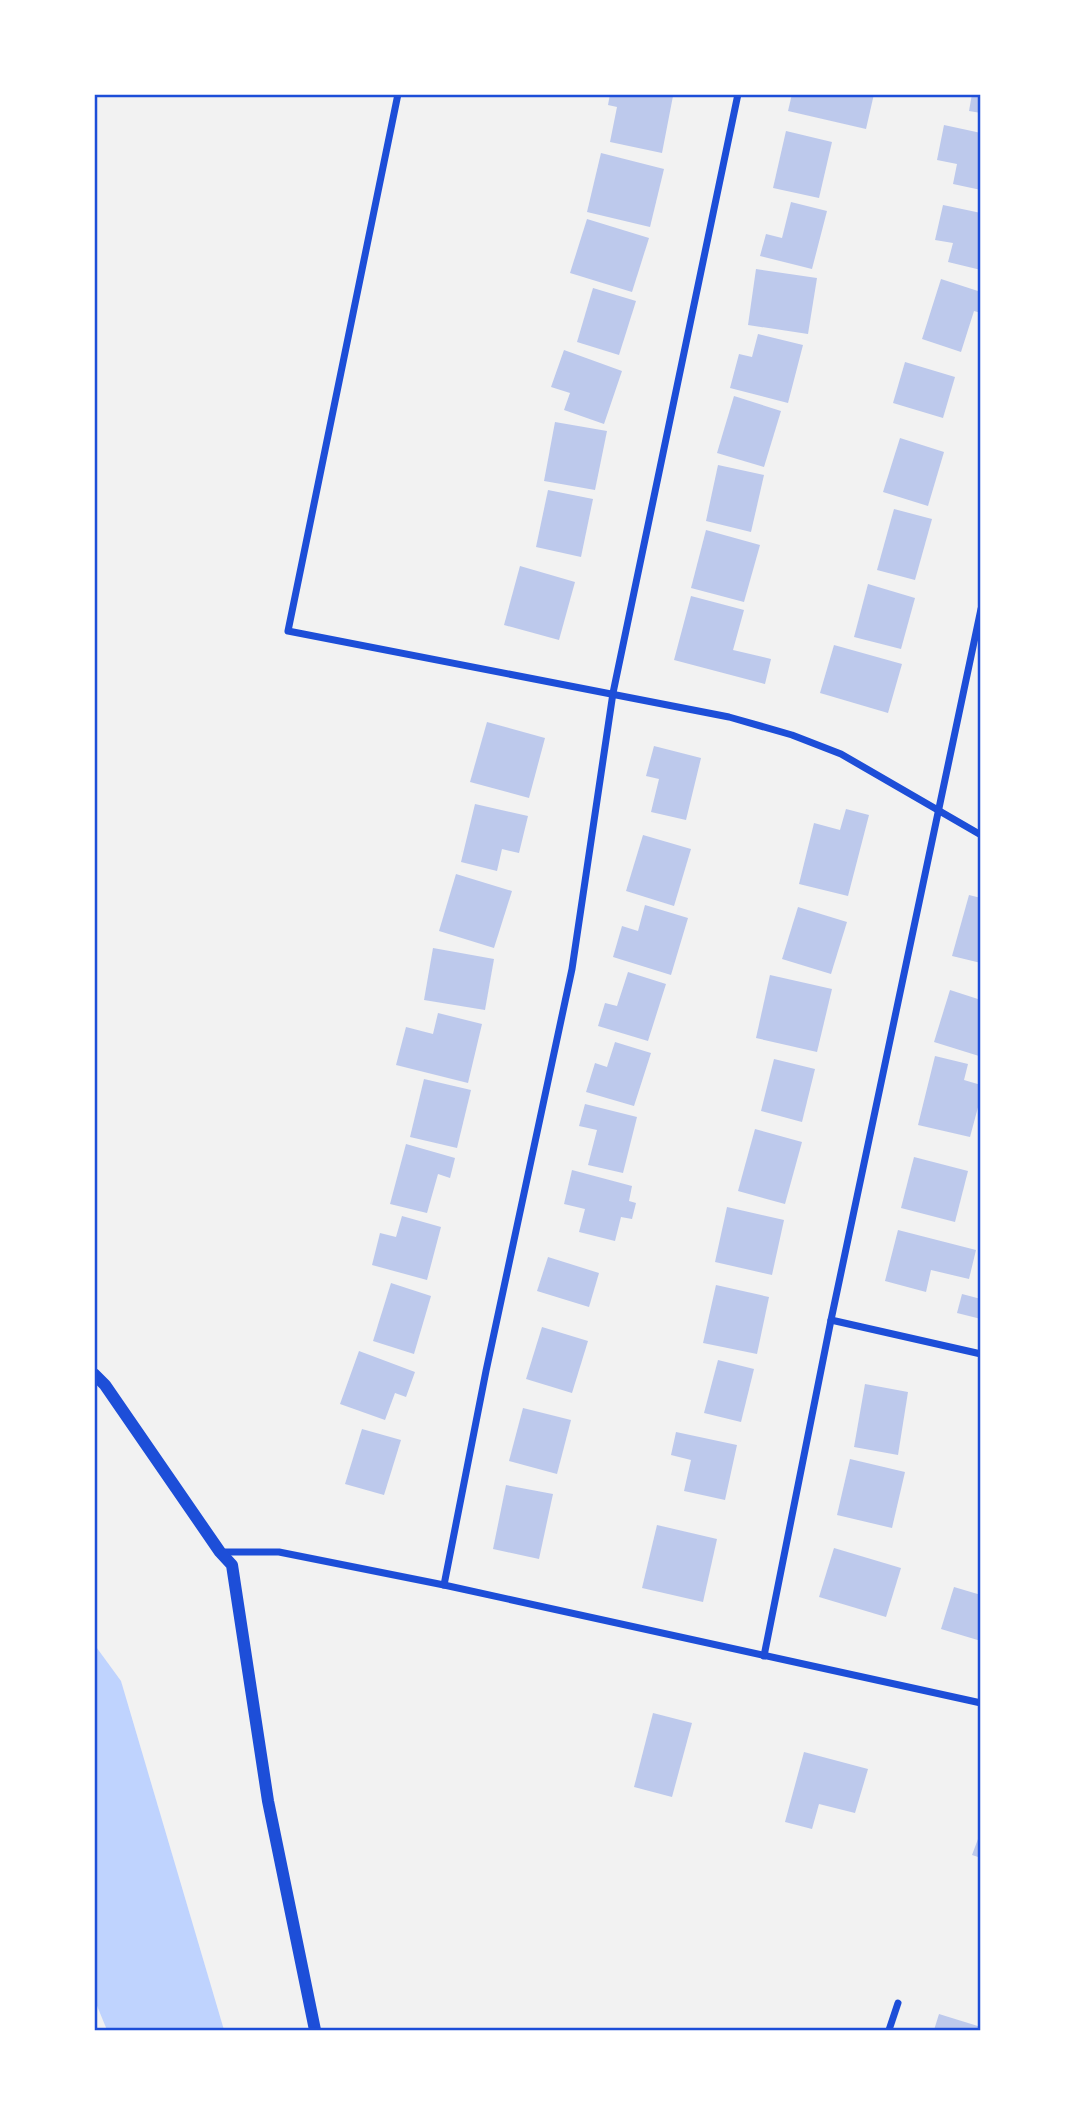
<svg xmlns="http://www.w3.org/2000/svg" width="1075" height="2125" viewBox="0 0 1075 2125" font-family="'Exo 2',sans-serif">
	<rect width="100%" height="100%" fill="#f2f2f2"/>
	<polygon fill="#bfd3fe" points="94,1644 121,1681 224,2030 107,2030 95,2001"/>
	<g fill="#bdc9ec">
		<polygon points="610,94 673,96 662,153 610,142 617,107 608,105"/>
		<polygon points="792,94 874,94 866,129 788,111"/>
		<polygon points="972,94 981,94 981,113 969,111"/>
		<polygon points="944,125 981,133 981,190 953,184 957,164 937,160"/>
		<polygon points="786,131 832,142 819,198 773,188"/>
		<polygon points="601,153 664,169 650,227 587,212"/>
		<polygon points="791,202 827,211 812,269 760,256 766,234 782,238"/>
		<polygon points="943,205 981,213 981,270 948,262 953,243 935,240"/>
		<polygon points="587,219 649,238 632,292 570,273"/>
		<polygon points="756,269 817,278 808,334 748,325"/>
		<polygon points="941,279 981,292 981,313 974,311 961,352 922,339"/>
		<polygon points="593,288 636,301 619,355 577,342"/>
		<polygon points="758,334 803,345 788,403 730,388 739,354 752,357"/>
		<polygon points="564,350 622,371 604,424 564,410 570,393 551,387"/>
		<polygon points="905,362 955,377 943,418 893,403"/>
		<polygon points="734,396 781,411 764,467 717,453"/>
		<polygon points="555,422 607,431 595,490 544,481"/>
		<polygon points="900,438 944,452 928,506 883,492"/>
		<polygon points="718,465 764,475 751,532 706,521"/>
		<polygon points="548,490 593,499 581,557 536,547"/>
		<polygon points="894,509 932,519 915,580 877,570"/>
		<polygon points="706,530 760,545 744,602 691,588"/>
		<polygon points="520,566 575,582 559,640 504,625"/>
		<polygon points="868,584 915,598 901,649 854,637"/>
		<polygon points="691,596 744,610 733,650 771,659 765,684 674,660"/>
		<polygon points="834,645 902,664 888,713 820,693"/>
		<polygon points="487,722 545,738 529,798 470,782"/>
		<polygon points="654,746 701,758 686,820 651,812 659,779 646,776"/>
		<polygon points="475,804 528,816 519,853 502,849 497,871 461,862"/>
		<polygon points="846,809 869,815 848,896 799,884 814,823 840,830"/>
		<polygon points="643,835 691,849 674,906 626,891"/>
		<polygon points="456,874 512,891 494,948 439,931"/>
		<polygon points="969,895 981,898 981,963 952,956"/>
		<polygon points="645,905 688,918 671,975 613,957 622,926 638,931"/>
		<polygon points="798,907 847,922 831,974 782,959"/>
		<polygon points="433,948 494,959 485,1010 424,1000"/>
		<polygon points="628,972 666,984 648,1041 598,1026 605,1003 617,1006"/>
		<polygon points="770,975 832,989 817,1052 756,1038"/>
		<polygon points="950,990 981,1000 979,1056 934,1042"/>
		<polygon points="438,1013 482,1024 468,1083 396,1065 406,1027 433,1034"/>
		<polygon points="615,1042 651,1053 634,1106 586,1092 595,1063 607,1067"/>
		<polygon points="935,1056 968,1064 964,1080 981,1085 981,1096 970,1137 918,1125"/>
		<polygon points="774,1059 815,1069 802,1122 761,1111"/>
		<polygon points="424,1079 471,1090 457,1148 410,1137"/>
		<polygon points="585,1104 637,1117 623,1173 588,1165 597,1130 579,1126"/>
		<polygon points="755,1129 802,1142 785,1204 738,1191"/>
		<polygon points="406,1144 455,1158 450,1178 438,1174 427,1213 390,1204"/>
		<polygon points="914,1157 968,1171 955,1222 901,1208"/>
		<polygon points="572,1170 632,1186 629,1201 636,1203 632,1219 621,1217 615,1241 579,1232 585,1209 564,1204"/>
		<polygon points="727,1207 784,1220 772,1275 715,1262"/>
		<polygon points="402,1216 441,1227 427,1280 372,1265 380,1233 396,1237"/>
		<polygon points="898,1230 976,1250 969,1279 931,1270 926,1292 885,1281"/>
		<polygon points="548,1257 599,1273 589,1307 537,1291"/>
		<polygon points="391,1283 431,1296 414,1354 373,1341"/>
		<polygon points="716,1285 769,1297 757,1354 703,1343"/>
		<polygon points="962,1294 981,1299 981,1319 957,1313"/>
		<polygon points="542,1327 588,1341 572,1393 526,1379"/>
		<polygon points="359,1351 415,1372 406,1397 395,1393 385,1420 340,1404"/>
		<polygon points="718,1360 754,1369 741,1422 704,1413"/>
		<polygon points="865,1384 908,1392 898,1455 854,1447"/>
		<polygon points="523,1408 571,1420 557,1474 509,1461"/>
		<polygon points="362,1429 401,1440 384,1495 345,1484"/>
		<polygon points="676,1432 737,1445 725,1500 684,1491 691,1460 671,1455"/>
		<polygon points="850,1459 905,1472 892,1528 837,1515"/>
		<polygon points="506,1485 553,1494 539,1559 493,1549"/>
		<polygon points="657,1525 717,1539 703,1602 642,1588"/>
		<polygon points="834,1548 901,1568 886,1617 819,1597"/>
		<polygon points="954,1587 981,1595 981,1641 941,1629"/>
		<polygon points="653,1713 692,1723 672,1797 634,1787"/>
		<polygon points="804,1752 868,1769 855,1813 819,1804 812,1829 785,1822"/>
		<polygon points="981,1831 981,1858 972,1855"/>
		<polygon points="939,2014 981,2027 981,2030 934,2030"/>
	</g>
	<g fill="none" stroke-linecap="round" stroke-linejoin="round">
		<g stroke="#1d4ed8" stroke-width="7">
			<polyline points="398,94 288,631 729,717 792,735 841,754 981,835"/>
			<polyline points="831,1320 981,1354"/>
			<polyline points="220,1552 279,1552 444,1585 981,1703"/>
			<polyline points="444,1585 486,1371 572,969 613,693 738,94"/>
			<polyline points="764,1656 831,1320 981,609"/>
			<polyline points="889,2030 898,2003"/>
		</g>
		<polyline stroke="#1d4ed8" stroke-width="12" points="94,1374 105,1385 220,1552 232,1565 268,1801 315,2030"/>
	</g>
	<rect width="1075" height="2125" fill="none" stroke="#ffffff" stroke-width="192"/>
	<rect x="96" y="96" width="883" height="1933" fill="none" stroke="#1d4ed8" stroke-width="2.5"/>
</svg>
